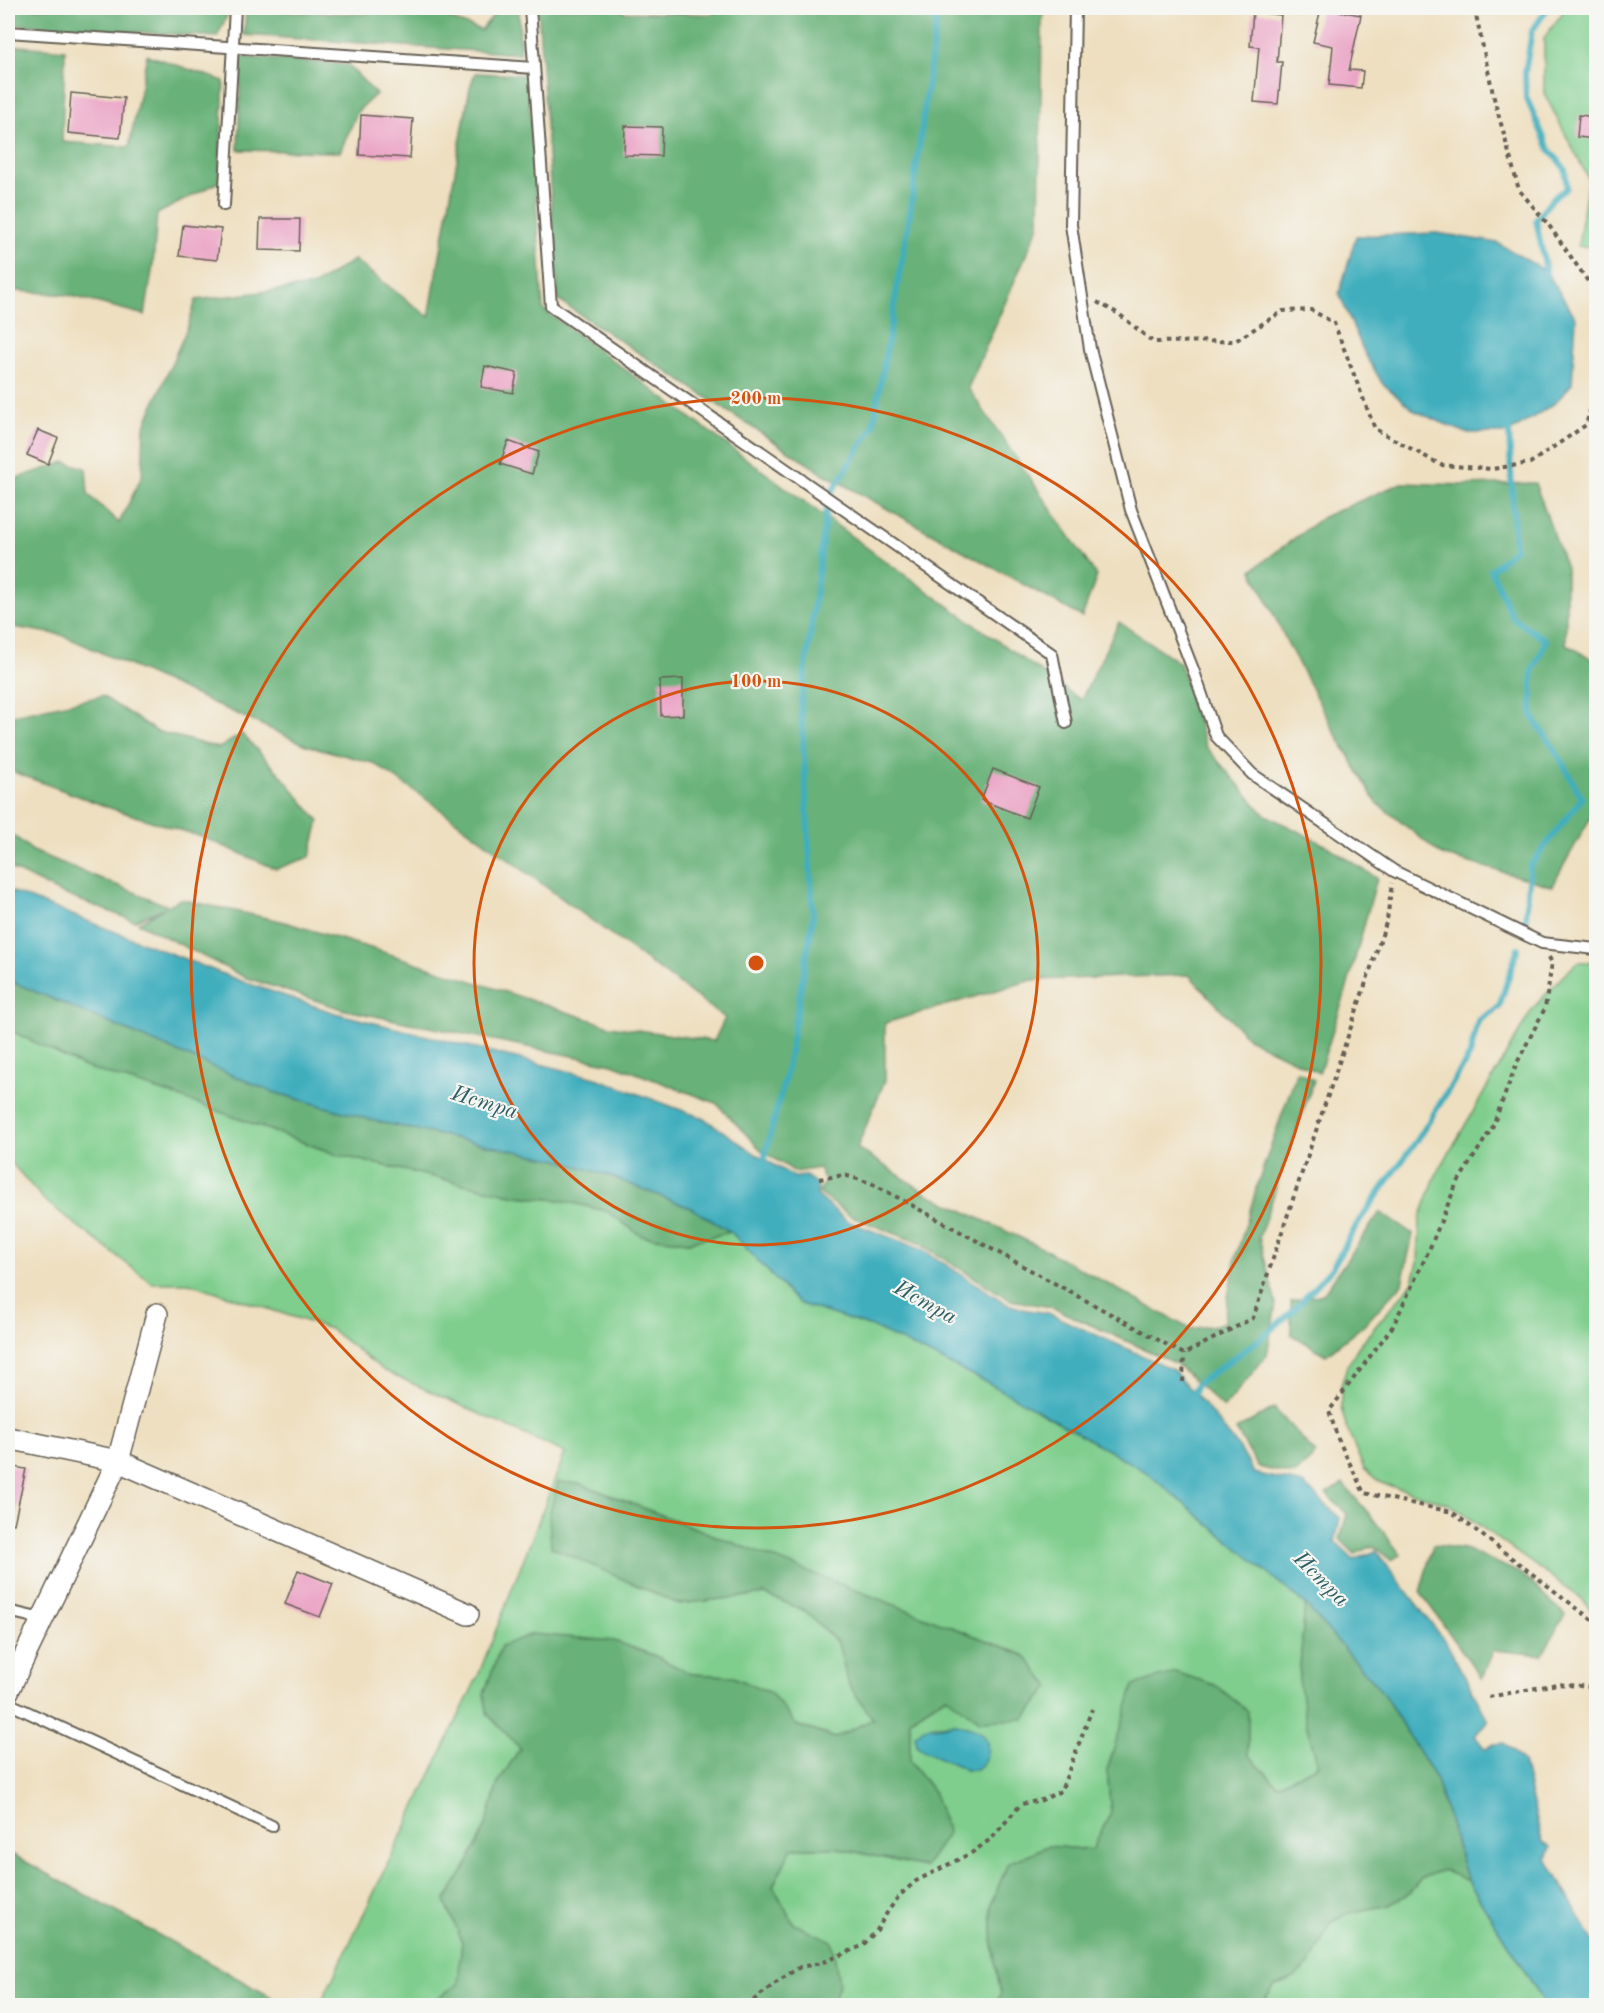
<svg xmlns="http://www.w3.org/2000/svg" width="1604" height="2013" viewBox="0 0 1604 2013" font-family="'Old Standard TT',serif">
	<rect width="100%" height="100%" fill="#f6f6f2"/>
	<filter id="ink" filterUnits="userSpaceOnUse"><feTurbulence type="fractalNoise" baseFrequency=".0167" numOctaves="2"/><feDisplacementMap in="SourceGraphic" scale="12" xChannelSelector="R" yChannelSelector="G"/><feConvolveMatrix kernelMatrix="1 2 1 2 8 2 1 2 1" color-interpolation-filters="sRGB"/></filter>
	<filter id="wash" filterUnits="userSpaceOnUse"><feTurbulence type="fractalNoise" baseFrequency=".008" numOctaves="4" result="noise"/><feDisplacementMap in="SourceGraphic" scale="24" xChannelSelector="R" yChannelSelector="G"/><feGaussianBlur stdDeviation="1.35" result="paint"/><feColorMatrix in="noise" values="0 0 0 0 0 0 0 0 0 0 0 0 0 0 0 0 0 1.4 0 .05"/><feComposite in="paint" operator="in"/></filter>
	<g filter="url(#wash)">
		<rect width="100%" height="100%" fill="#eedfc0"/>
		<g fill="#7fce8d" stroke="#4e7554" stroke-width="1.5" fill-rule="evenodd">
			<polygon points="1566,8 1596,8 1596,247 1578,246 1588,178 1544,93 1544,38"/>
			<path d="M1578 962H1596V1617L1582 1599 1449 1504 1381 1483 1364 1469 1347 1429 1341 1407V1386L1347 1366 1358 1347 1413 1282 1418 1262 1420 1218 1435 1177 1533 1008C1549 992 1561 976 1578 962Z"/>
			<path d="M8 1029 82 1066 171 1094 338 1155 517 1196 560 1200 606 1211 642 1236 688 1242 731 1232 798 1303 872 1327 989 1383 1145 1471 1305 1604 1299 1679 1306 1723 1318 1765 1278 1785 1248 1755 1247 1711 1107 1770 1111 1812 1092 1850 1048 1846 1008 1863 991 1905 993 1950 1001 1994 996 2005H832L839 1984 832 1941 794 1924 773 1886 792 1848H838L925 1867 934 1793 910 1761V1719L946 1696 980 1721 1050 1687 1023 1655 581 1484 678 1604 765 1594 805 1611 838 1643 849 1685 874 1719 836 1738 796 1725 771 1693 731 1676 691 1674 653 1655 614 1641 501 1646 484 1694 488 1715 521 1748 498 1783 486 1825 467 1865 445 1901 462 1941 458 1984 427 2005H320L478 1676 565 1453 383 1370 330 1329 189 1283H152L44 1200 8 1159ZM956 1724 966 1770C950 1760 932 1757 917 1746L934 1725Z"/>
			<polygon points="1443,1870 1468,1881 1546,2005 1261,2006 1274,1986 1294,1978 1321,1943 1330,1923 1348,1913 1389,1905 1408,1894 1422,1878"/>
		</g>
		<g fill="#67b178" stroke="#42664a" stroke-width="1.5">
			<polygon points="8,8 175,8 228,14 217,37 8,24"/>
			<polygon points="370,8 447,8 450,19 481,30 496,12 495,8 519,8 520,54 244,35 246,10 366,14"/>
			<polygon points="538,8 616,8 625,12 710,14 727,8 1044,8 1042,23 1039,225 968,388 1097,576 1082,617 819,471 558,300"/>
			<polygon points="8,45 65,50 62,142 129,147 147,55 224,81 219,182 157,214 153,265 145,315 68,295 8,290"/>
			<polygon points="241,57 348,65 376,94 358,111 340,152 238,150"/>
			<polygon points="475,73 528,75 543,309 881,558 1081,700 1119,622 1180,663 1206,747 1264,814 1327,846 1377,878 1347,988 1319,1073 1249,1039 1189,975 1032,980 885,1023 885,1080 857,1148 928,1194 1044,1249 1190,1329 1223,1324 1235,1260 1259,1180 1297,1071 1314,1080 1259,1237 1276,1304 1267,1355 1224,1408 1175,1363 1051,1307 1010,1300 919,1243 852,1217 819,1193 825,1180 819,1168 795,1172 761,1150 716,1103 612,1064 345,1010 244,977 138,923 164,908 134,921 58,892 8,867 8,831 33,851 168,906 180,899 281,921 377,950 610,1026 714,1041 725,1018 426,799 373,763 306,745 62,635 8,626 8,481 65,462 86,468 88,494 119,523 142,476 144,427 188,326 196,300 313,286 354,260 429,317 470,87"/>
			<polygon points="1401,483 1466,485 1535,483 1566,568 1566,644 1596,661 1596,808 1552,886 1442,855 1376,802 1335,733 1289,646 1252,570 1323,517"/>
			<polygon points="102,696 156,731 219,748 242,734 280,774 319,821 310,857 276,869 205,838 113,809 8,770 8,716"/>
			<polygon points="8,980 270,1091 375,1121 558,1160 607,1175 691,1208 731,1232 688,1242 642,1236 606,1211 560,1200 517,1196 338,1155 171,1094 82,1066 8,1029"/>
			<polygon points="1380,1212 1413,1234 1402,1284 1365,1324 1326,1355 1291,1334 1291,1301 1323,1294"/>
			<polygon points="1274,1408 1316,1454 1294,1475 1258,1467 1236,1430"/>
			<polygon points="558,1482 581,1484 1024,1655 1050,1687 1024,1719 980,1721 946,1696 910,1719 910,1761 934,1793 948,1833 925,1867 838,1848 792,1848 773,1886 794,1924 832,1941 839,1984 832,2005 427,2005 458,1984 462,1941 445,1901 467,1865 486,1825 498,1783 520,1748 488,1715 484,1694 501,1646 532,1634 614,1641 653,1655 691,1674 731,1676 771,1693 796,1725 835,1738 873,1719 849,1685 838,1643 805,1611 765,1594 678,1604 551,1547 549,1516"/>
			<polygon points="1343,1484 1371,1516 1401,1555 1391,1560 1373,1546 1355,1554 1340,1539 1347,1514 1326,1494"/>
			<polygon points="1433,1545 1465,1549 1522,1574 1565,1615 1542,1655 1493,1650 1482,1679 1420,1592"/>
			<polygon points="1305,1604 1383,1693 1436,1780 1468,1881 1443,1870 1422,1878 1408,1894 1389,1905 1348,1913 1330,1923 1310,1964 1294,1978 1274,1986 1261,2006 996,2005 1001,1994 993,1950 991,1905 1008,1863 1048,1846 1092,1850 1111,1812 1107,1770 1134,1685 1175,1672 1215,1685 1248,1711 1248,1755 1278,1785 1318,1765 1306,1723 1299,1679"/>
			<polygon points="8,1852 286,2005 8,2005"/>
		</g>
		<g fill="#3faebd" stroke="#2e656c" stroke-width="1.5">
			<polygon points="1437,233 1498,243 1546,271 1576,318 1572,384 1555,403 1509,433 1466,433 1415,411 1382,383 1364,352 1339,294 1356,236"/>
			<polygon points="8,890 241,981 335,1013 596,1078 705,1119 756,1154 794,1177 806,1176 818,1185 817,1195 847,1221 923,1250 1007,1304 1027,1310 1048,1313 1172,1369 1208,1409 1240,1449 1254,1473 1303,1484 1340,1518 1335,1542 1354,1560 1376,1551 1447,1644 1488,1720 1475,1736 1485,1749 1493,1744 1504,1743 1523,1762 1542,1841 1551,1847 1547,1859 1596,1946 1596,2005 1546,2005 1468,1881 1436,1780 1383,1693 1305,1604 1145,1471 989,1383 872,1327 798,1303 731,1232 691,1208 607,1175 558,1160 375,1121 270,1091 8,980"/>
			<path d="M956 1724C963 1726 974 1728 980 1732 992 1740 989 1763 976 1769 973 1770 969 1770 966 1770 950 1760 932 1757 917 1746L915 1735 924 1728Z"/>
		</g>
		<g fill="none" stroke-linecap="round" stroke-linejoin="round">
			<g stroke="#3faebd" stroke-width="6">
				<polyline points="1544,280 1546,271 1536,220 1553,198 1567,188 1565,169 1549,149 1526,97 1525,73 1532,31 1548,8"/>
				<polyline points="1510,427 1509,433 1515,549 1491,570 1512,617 1546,641 1532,672 1532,716 1555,750 1582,798 1530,866 1526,918"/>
				<polyline points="762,1166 786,1074 813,917 801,704 828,498 873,427 910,213 938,8"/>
				<polyline points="1191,1401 1197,1384 1259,1340 1293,1311 1332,1268 1359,1221 1418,1139 1470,1055 1478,1021 1499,1007 1518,948"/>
			</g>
		</g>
		<g id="blocks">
			<g fill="#eba4c6">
				<polygon points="1321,8 1361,15 1349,70 1363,71 1361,88 1329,85 1333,46 1313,42"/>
				<polygon points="1253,12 1281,15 1277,62 1282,62 1278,104 1254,102 1259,47 1250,46"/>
				<polygon points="71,93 124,98 120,138 68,133"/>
				<polygon points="361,115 413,119 410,158 359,155"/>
				<polygon points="1579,115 1596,117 1596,139 1577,137"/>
				<polygon points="625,126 662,127 661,156 624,155"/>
				<polygon points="260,219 300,219 299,251 259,250"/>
				<polygon points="183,225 221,229 217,260 179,256"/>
				<polygon points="485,366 517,373 513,393 481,387"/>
				<polygon points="38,430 58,438 48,464 27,455"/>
				<polygon points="508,441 539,452 532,474 500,464"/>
				<polygon points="683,679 683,715 661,716 660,680"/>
				<polygon points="993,769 1039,787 1027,818 981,800"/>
				<polygon points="8,1466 26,1469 14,1524 8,1523"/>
				<polygon points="298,1570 333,1584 320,1617 285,1604"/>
			</g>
		</g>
	</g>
	<g filter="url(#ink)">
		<use href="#blocks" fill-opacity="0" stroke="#666055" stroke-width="1.5"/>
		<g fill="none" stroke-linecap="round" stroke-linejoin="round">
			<defs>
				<g id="service">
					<polyline points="530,8 551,306 1052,654 1066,723"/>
					<polyline points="1075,8 1071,225 1090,349 1131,510 1194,672 1216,736 1252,774 1394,871 1542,943 1596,949"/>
					<polyline points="8,32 534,68"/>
					<polyline points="224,205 235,8"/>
					<polyline points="8,1611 42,1619"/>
					<polyline points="8,1703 272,1826"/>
				</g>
				<g id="minor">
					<polyline points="8,1438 118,1461 468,1614"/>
					<polyline points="8,1691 118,1461 157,1314"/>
				</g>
			</defs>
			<use href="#service" stroke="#666055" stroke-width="14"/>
			<use href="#minor" stroke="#666055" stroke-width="24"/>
			<g stroke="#666055" stroke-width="4" stroke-dasharray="4.5 4.5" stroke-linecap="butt">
				<polyline points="1476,8 1476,15 1494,98 1519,190 1548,224 1594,290 1596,313"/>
				<polyline points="1097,302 1119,314 1153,342 1235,341 1283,311 1311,310 1334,323 1375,429 1441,465 1492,469 1530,463 1586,425 1596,389"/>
				<polyline points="1549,957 1552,963 1545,1008 1517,1063 1492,1128 1456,1185 1429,1250 1393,1326 1329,1411 1338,1439 1364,1493 1452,1512 1596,1623"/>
				<polyline points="819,1179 844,1175 871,1183 1184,1354 1253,1318 1387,920 1392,883"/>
				<polyline points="1183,1382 1184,1354"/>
				<polyline points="1489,1697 1557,1684 1592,1687 1596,1690"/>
				<polyline points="746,2006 781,1979 800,1967 821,1963 862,1946 877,1930 888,1911 900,1895 916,1881 973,1852 992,1838 1021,1804 1042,1800 1061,1791 1092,1709"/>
			</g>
			<use href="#service" stroke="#fff" stroke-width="10"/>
			<use href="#minor" stroke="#fff" stroke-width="21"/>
		</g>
	</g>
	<g fill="none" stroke="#d4530e" stroke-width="3">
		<circle cx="756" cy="963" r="282"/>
		<circle cx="756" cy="963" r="565"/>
	</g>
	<g text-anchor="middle" stroke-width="4.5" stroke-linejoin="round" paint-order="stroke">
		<g font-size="22" font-style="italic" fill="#2c5e64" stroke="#f6f6f2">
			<text transform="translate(485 1101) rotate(17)" y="8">Истра</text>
			<text transform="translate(926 1301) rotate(29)" y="8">Истра</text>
			<text transform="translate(1322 1578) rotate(45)" y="8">Истра</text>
		</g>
	</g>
	<circle cx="756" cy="963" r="9" fill="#d4530e" stroke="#f6f6f2" stroke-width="3"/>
	<g font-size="18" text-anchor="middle" font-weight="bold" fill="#d4530e" stroke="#f6f6f2" stroke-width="4.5" stroke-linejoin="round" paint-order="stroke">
		<text x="756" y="404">200 m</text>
		<text x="756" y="687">100 m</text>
	</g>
	<rect width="1604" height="2013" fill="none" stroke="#f6f6f2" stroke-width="30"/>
</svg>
